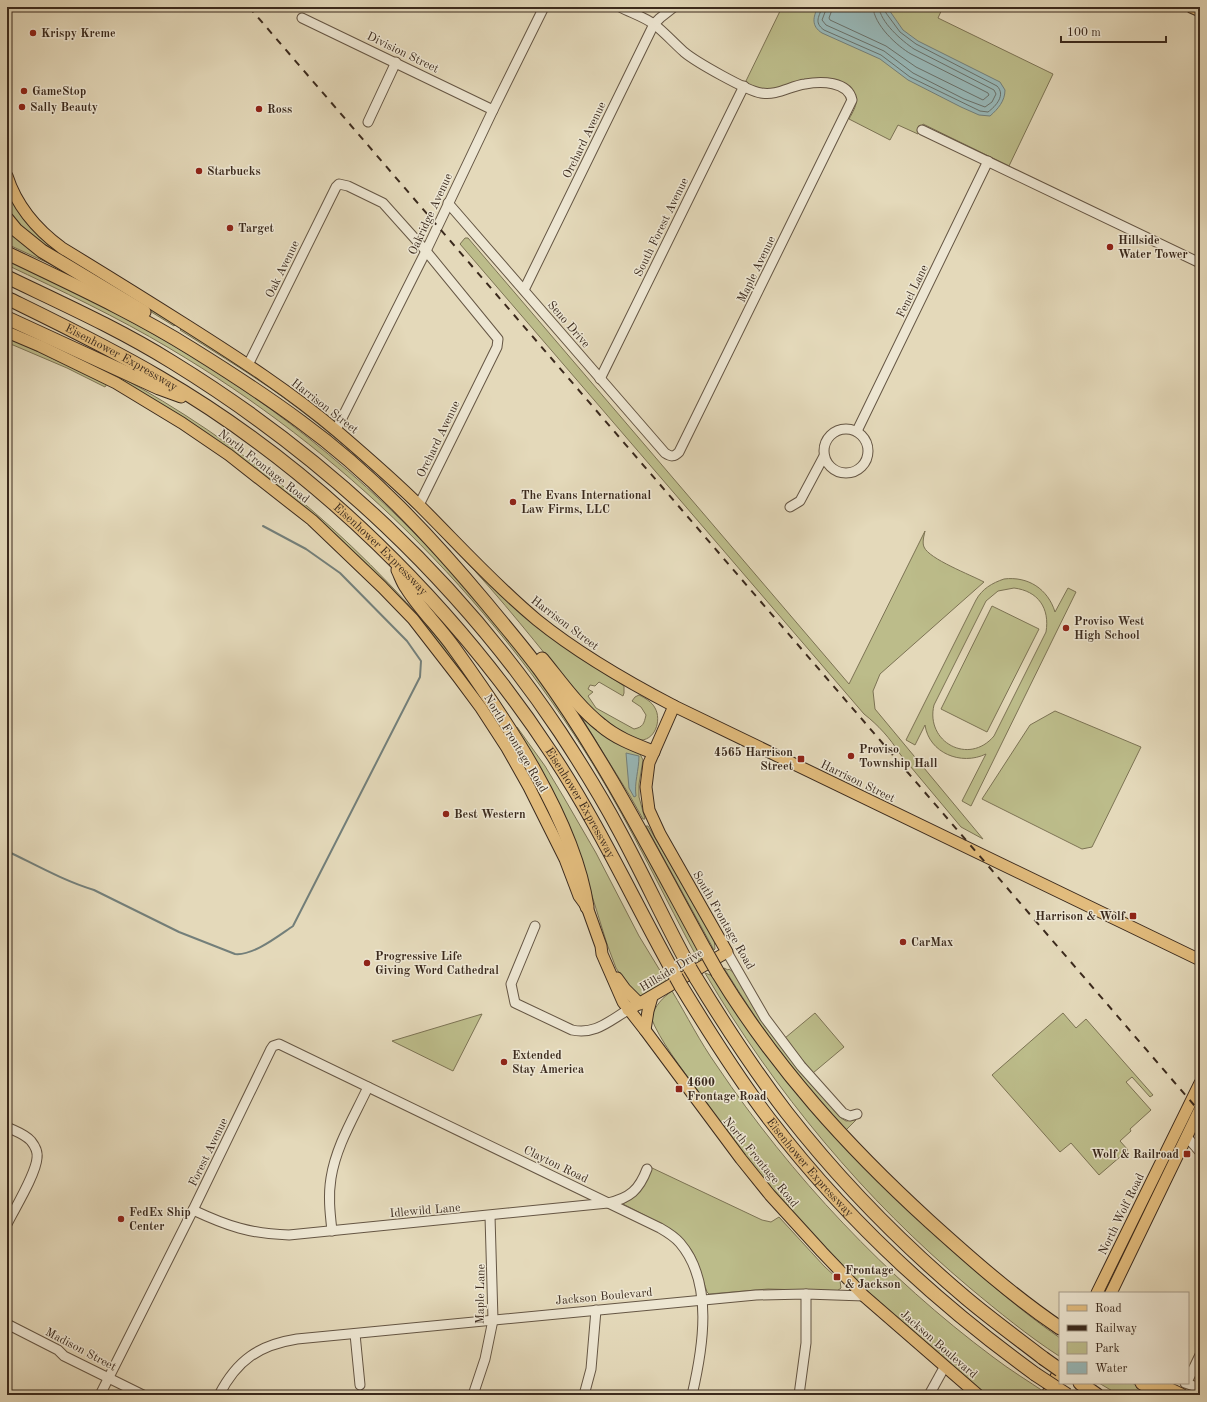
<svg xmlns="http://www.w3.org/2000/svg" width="1207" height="1402" viewBox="0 0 1207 1402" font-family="'Old Standard TT',serif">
	<rect width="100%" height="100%" fill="#e4d9ba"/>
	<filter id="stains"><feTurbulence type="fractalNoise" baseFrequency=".005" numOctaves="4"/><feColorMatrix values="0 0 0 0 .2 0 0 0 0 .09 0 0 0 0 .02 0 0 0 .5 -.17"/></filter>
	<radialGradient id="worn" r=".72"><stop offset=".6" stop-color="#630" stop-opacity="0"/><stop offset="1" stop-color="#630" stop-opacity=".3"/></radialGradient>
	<g fill="#bcbc8a" stroke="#7c7354" fill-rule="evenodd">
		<path d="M782 7H943L938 18 1053 74 1009 166 923 124 918 134 898 125 890 140 849 119C857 105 861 97 847 85L772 90 758 89 745 83Z"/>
		<polygon points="7,190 19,212 176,324 174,326 38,242 14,219 7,209"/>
		<polygon points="7,225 61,269 7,244"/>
		<path d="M465 238H468L849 684 925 531C924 536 922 542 924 547 929 559 971 575 984 582L880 674 873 691 875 709 983 839 961 827 900 754C890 738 878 725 864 714L460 244Z"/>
		<path d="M7 260C68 289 129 318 186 353 301 422 402 511 487 613 514 646 541 679 564 714 615 791 657 874 701 956L700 963C664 897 633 830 594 766 489 595 342 450 169 348 117 317 62 291 7 265Z"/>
		<path d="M7 324C43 341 81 356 117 375 240 441 352 535 441 642 457 661 471 682 486 702L484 703 457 666 415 615 252 467 7 327Z"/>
		<path d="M182 328 258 377 316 421 372 467 568 649 624 686V693L623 696 599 682 595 686 590 685 588 689 593 692 588 696 596 708 634 729C643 727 644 724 646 715L641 707 632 701 635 697 639 695C645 698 652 702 655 708 662 720 655 742 638 740 625 739 600 721 592 711 553 665 516 616 475 571 413 504 344 440 270 388 241 368 210 349 180 330Z"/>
		<polygon points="7,337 107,384 105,387 67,368 13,345 7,344"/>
		<path d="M1004 579C1028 576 1048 589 1055 612L1068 588 1076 592 971 806 962 801 986 754C961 766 929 753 925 725L915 745 906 740 976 600C982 589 992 583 1004 579ZM1014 588C1038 591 1050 608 1046 632L994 736C969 766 925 742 934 705L986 601 998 591Z"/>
		<polygon points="992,606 1039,629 987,732 941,709"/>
		<polygon points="1055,711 1141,747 1092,847 1082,849 982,799 1030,725"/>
		<polygon points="580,715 636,750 640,754 643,760 639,784 639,797 645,819 643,819 630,796"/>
		<polygon points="517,727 545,766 563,796 596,853 639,936 667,982 643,996 637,996 620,974 616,968 607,944 589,886 514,729"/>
		<polygon points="646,826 648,826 714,938 715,949 714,950"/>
		<path d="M724 968 728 970 729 969 733 972 769 1031 807 1080 841 1118 846 1121 856 1120 846 1130C821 1102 797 1075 775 1045 757 1020 740 994 724 968Z"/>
		<path d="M705 973 713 976C772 1075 848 1154 932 1232 973 1269 1015 1307 1060 1338L1059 1356C1028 1336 999 1312 970 1288 864 1199 775 1092 705 973Z"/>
		<path d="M672 991C687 1016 700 1042 717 1066 791 1176 887 1278 993 1357 1010 1370 1028 1381 1046 1393L1045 1395H987C943 1358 898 1321 857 1281 798 1223 745 1159 698 1091 683 1070 659 1040 651 1017 656 1005 662 998 672 991Z"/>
		<polygon points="815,1013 844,1047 813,1073 785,1038"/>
		<polygon points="1063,1013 1076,1028 1086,1019 1153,1095 1150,1097 1132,1077 1126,1082 1151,1110 1130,1129 1131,1131 1120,1141 1128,1150 1099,1175 1071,1143 1060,1152 992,1075"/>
		<polygon points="482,1014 453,1071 392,1041"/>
		<path d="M650 1167 762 1220 771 1222 779 1217 824 1266 840 1281 841 1288 837 1291 768 1289 709 1294 707 1292C702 1278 699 1263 692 1251 679 1231 644 1215 623 1204L631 1199Z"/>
		<polygon points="1099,1383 1132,1383 1154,1395 1119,1395"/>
	</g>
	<g fill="#98b8b8" stroke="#737f7a">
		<path d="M818 7H887L903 30 918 41 1000 82 1005 90C1005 101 998 109 990 116L979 115 961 107 908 80 880 59 822 33C811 26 813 17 818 7Z"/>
		<path d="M626 753 639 756C639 770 634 783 636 796L634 797 629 788Z"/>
	</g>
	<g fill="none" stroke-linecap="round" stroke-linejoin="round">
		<g stroke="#6a716a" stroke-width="1">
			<path d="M822 7C820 16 813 22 824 30L881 55 910 77 980 111 988 112C996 106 1006 95 997 86L916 44 900 32 886 13 884 7"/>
			<path d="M827 7 822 20 826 25 884 51 913 73 964 99 985 107 992 102 996 94 994 90 914 49C902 41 880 22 879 7"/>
			<path d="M833 7 829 18 830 20 886 46 916 67 983 100 989 95 988 93 911 54C897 46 874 25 873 7"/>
		</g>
		<path stroke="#737f7a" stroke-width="2" d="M7 851C36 865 64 881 94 890L179 932 235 954C253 956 278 936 293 926L420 677 421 661 407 641 340 573 306 549 263 526"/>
		<defs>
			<g id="minor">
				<polyline points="302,18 493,110"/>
				<polyline points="368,122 396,62"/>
				<polyline points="922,130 1200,263"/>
				<path d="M448 203 665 453C671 457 674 457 679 452L852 100C848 81 821 81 805 84 790 86 777 96 761 93 747 91 696 62 684 52 674 43 665 33 655 25 645 17 631 13 620 7"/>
				<polyline points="524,290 654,24 660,18 674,7"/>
				<polyline points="248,365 336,187 339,184 348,186 383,203 426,251 498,339 497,347 419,505"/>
				<polyline points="600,379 744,86"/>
				<circle cx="846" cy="451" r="22"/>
				<polyline points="336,430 426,251 493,110 544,7"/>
				<polyline points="857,431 988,161"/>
				<polyline points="790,507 800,501 824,456"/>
				<path d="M535 926 511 984 515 1003 572 1030C595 1035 609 1021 628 1010"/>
				<polyline points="727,952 765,1018 801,1066 843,1113 850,1116 857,1114"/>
				<path d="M7 1127C15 1131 25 1134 31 1141 35 1146 38 1152 37 1158 36 1174 15 1208 7 1224"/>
				<polyline points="1187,1137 1200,1152"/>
				<path d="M193 1210C227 1226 251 1234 289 1235L608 1203C630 1198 639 1190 647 1169"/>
				<path d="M332 1231C330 1213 328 1196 331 1178 336 1146 354 1117 368 1087"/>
				<polyline points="7,1324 58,1350 64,1356 143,1395"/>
				<polyline points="355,1334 360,1385"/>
				<polyline points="1188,1380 1200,1355"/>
				<polyline points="1185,1383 1200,1388"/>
				<path d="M100 1395 193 1210 271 1049 273 1046 279 1044 660 1228C667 1232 675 1237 680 1243 714 1283 703 1348 692 1395"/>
				<path d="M219 1395C237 1360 259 1345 297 1339L756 1295 806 1294 864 1296"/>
				<polyline points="473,1395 485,1359 493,1320 490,1216"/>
				<polyline points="584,1395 591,1369 596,1310"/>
				<polyline points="799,1395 806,1343 806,1294"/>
				<polyline points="929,1395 945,1366"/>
			</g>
			<g id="major">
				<polyline points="1191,7 1200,11"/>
				<path d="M7 176C17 207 36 229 62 248 103 273 145 299 186 325 238 358 291 392 338 432 366 456 394 480 421 507 459 545 495 585 537 620 579 654 626 681 674 706L1200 960"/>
				<polyline points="7,332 40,346 116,383 182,423 229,455 312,520 382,587 413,619 458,677 481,708 507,748 529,787 565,859 579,896 587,907 601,946 602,954 623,1002 645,1030 741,1159 770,1195 822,1252 864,1296 978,1395"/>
				<polyline points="617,978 625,989 640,1004"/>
				<polyline points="628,1010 727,952 660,834 649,810 646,787 649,763 674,706"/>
				<polyline points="645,1030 648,1011 652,997"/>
				<polyline points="1097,1293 1200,1083"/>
				<polyline points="1111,1293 1200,1109"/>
				<polyline points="1047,1395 1060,1369"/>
			</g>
			<g id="highway">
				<polyline points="7,219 16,230 42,251 144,312"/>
				<path d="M7 253C69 283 133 312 192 349 229 372 266 396 301 422 371 473 431 537 486 603 504 625 523 647 540 670 604 758 653 855 705 950"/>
				<path d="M7 277C63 304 119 329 172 362 325 456 460 582 560 732 581 764 601 796 619 830 644 876 665 923 690 968"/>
				<path id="s1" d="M7 298C58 323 110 348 159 377 314 467 454 605 552 754 599 825 634 902 676 977"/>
				<polyline points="7,318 159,388 181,396"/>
				<path d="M398 570C401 576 403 583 407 588 420 609 440 628 454 648 505 719 574 819 587 907"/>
				<path d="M542 659C560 681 578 707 601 725 616 738 635 745 653 752"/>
				<path d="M718 973C776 1068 847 1146 929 1221 971 1259 1013 1296 1060 1328"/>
				<path d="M696 978C724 1024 754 1070 787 1113 840 1181 901 1243 966 1298 991 1319 1017 1338 1043 1358"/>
				<path id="s2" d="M681 986C709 1032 737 1077 770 1120 844 1217 936 1302 1035 1374"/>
				<polyline points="1080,1383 1097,1395"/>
				<polyline points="1142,1383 1162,1394"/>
				<polyline points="1155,1383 1181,1395"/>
			</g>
		</defs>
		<use href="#minor" stroke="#655644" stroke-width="11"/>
		<use href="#major" stroke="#3b2a1d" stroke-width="13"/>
		<use href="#highway" stroke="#3b2a1d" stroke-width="15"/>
		<use href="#minor" stroke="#ede6d2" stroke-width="9"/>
		<use href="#major" stroke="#e2bc7d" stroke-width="11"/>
		<use href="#highway" stroke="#e2bc7d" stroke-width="13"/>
		<polyline stroke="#3b2a1d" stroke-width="2" stroke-dasharray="7 7" stroke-linecap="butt" points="249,7 1200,1112"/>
		<defs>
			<g id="highway-bridge">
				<polyline points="705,950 718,973"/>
				<polyline points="690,968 696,978"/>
				<polyline points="676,977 681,986"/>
				<polyline points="1043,1358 1060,1370"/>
				<polyline points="1035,1374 1067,1395"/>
			</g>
		</defs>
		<use href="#highway-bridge" stroke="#3b2a1d" stroke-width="15" stroke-linecap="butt"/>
		<use href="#highway-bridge" stroke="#e2bc7d" stroke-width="13"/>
	</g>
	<g fill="#8f2418" stroke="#ede6d2" stroke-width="1.5">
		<circle cx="33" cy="33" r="4"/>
		<circle cx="24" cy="91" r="4"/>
		<circle cx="22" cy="107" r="4"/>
		<circle cx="259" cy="109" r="4"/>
		<circle cx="199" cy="171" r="4"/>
		<circle cx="230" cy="228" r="4"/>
		<circle cx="1110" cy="247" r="4"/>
		<circle cx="513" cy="502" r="4"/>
		<circle cx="1066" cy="628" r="4"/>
		<circle cx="851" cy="756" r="4"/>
		<rect x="797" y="755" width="8" height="8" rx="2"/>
		<circle cx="446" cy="814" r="4"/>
		<rect x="1129" y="912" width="8" height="8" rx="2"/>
		<circle cx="903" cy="942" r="4"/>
		<circle cx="367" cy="963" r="4"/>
		<circle cx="504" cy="1062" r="4"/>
		<rect x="675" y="1085" width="8" height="8" rx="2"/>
		<rect x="1183" y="1150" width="8" height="8" rx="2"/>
		<circle cx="121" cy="1219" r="4"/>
		<rect x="833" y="1273" width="8" height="8" rx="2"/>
	</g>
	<g text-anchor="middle" stroke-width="3" stroke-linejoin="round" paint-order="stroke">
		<g font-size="12" font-weight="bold" fill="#3b2a1d" stroke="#ede6d2" text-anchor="start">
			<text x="41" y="37">Krispy Kreme</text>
			<text x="32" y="95">GameStop</text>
			<text x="30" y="111">Sally Beauty</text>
			<text x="267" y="113">Ross</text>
			<text x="207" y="175">Starbucks</text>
			<text x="238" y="232">Target</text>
			<text x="1118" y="244">Hillside<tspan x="1118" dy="14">Water Tower</tspan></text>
			<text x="521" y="499">The Evans International<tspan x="521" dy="14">Law Firms, LLC</tspan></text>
			<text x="1074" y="625">Proviso West<tspan x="1074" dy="14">High School</tspan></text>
			<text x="859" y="753">Proviso<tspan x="859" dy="14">Township Hall</tspan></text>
			<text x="793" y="756" text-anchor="end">4565 Harrison<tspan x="793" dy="14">Street</tspan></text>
			<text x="454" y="818">Best Western</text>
			<text x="1125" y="920" text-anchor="end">Harrison &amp; Wolf</text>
			<text x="911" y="946">CarMax</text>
			<text x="375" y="960">Progressive Life<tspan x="375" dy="14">Giving Word Cathedral</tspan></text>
			<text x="512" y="1059">Extended<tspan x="512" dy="14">Stay America</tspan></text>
			<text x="687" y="1086">4600<tspan x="687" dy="14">Frontage Road</tspan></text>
			<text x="1179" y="1158" text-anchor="end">Wolf &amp; Railroad</text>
			<text x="129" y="1216">FedEx Ship<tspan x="129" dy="14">Center</tspan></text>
			<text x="845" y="1274">Frontage<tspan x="845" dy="14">&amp; Jackson</tspan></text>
		</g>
		<g font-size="12" fill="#3b2a1d" stroke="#ede6d2">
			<text transform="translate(403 52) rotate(26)" y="4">Division Street</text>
			<text transform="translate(584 140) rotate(-64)" y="4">Orchard Avenue</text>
			<text transform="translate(430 214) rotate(-65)" y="4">Oakridge Avenue</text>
			<text transform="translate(661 227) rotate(-64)" y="4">South Forest Avenue</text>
			<text transform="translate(282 269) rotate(-64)" y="4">Oak Avenue</text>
			<text transform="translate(756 269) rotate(-64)" y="4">Maple Avenue</text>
			<text transform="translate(912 291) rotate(-64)" y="4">Fencl Lane</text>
			<text transform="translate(569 324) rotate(49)" y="4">Seno Drive</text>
			<text dy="4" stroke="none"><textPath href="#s1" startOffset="129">Eisenhower Expressway</textPath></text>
			<text transform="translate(325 406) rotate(38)" y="4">Harrison Street</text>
			<text transform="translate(438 439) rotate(-64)" y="4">Orchard Avenue</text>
			<text transform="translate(264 466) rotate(38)" y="4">North Frontage Road</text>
			<text dy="4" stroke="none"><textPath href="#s1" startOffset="453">Eisenhower Expressway</textPath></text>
			<text transform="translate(565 623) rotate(37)" y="4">Harrison Street</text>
			<text transform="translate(516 743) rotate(59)" y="4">North Frontage Road</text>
			<text transform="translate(858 781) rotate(26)" y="4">Harrison Street</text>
			<text dy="4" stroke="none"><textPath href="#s1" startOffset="777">Eisenhower Expressway</textPath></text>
			<text transform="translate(724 920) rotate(60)" y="4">South Frontage Road</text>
			<text transform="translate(671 970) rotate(-31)" y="4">Hillside Drive</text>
			<text transform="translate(208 1152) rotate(-64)" y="4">Forest Avenue</text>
			<text transform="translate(761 1162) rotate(51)" y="4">North Frontage Road</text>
			<text transform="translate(556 1164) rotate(26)" y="4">Clayton Road</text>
			<text dy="4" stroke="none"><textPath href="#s2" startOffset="223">Eisenhower Expressway</textPath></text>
			<text transform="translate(425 1210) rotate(-5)" y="4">Idlewild Lane</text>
			<text transform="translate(1121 1214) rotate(-64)" y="4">North Wolf Road</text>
			<text transform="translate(480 1294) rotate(-89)" y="4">Maple Lane</text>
			<text transform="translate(604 1296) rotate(-5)" y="4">Jackson Boulevard</text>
			<text transform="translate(939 1344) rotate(41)" y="4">Jackson Boulevard</text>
			<text transform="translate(81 1349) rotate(28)" y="4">Madison Street</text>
		</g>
	</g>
	<rect width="1207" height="1402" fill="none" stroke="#e4d9ba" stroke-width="24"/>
	<rect x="8" y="8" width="1191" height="1386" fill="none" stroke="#3b2a1d" stroke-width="2"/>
	<rect x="12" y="12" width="1183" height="1378" fill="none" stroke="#3b2a1d"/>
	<rect x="1059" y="1292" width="130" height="92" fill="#ede6d2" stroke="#a69b8a"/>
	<rect x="1067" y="1305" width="20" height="6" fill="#e2bc7d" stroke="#a69b8a"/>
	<text x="1095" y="1312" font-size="12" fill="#3b2a1d">Road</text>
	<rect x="1067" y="1325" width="20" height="6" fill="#3b2a1d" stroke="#a69b8a"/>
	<text x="1095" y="1332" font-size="12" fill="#3b2a1d">Railway</text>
	<rect x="1067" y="1342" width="20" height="12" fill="#bcbc8a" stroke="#a69b8a"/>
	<text x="1095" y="1352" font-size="12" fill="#3b2a1d">Park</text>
	<rect x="1067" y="1362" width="20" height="12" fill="#98b8b8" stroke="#a69b8a"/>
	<text x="1095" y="1372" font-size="12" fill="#3b2a1d">Water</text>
	<path d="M1061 36v6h105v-6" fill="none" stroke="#3b2a1d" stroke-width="2"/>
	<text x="1067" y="36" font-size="12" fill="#3b2a1d" stroke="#ede6d2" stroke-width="3" paint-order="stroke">100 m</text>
	<rect width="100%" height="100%" filter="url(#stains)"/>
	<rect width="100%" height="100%" fill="url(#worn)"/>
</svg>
